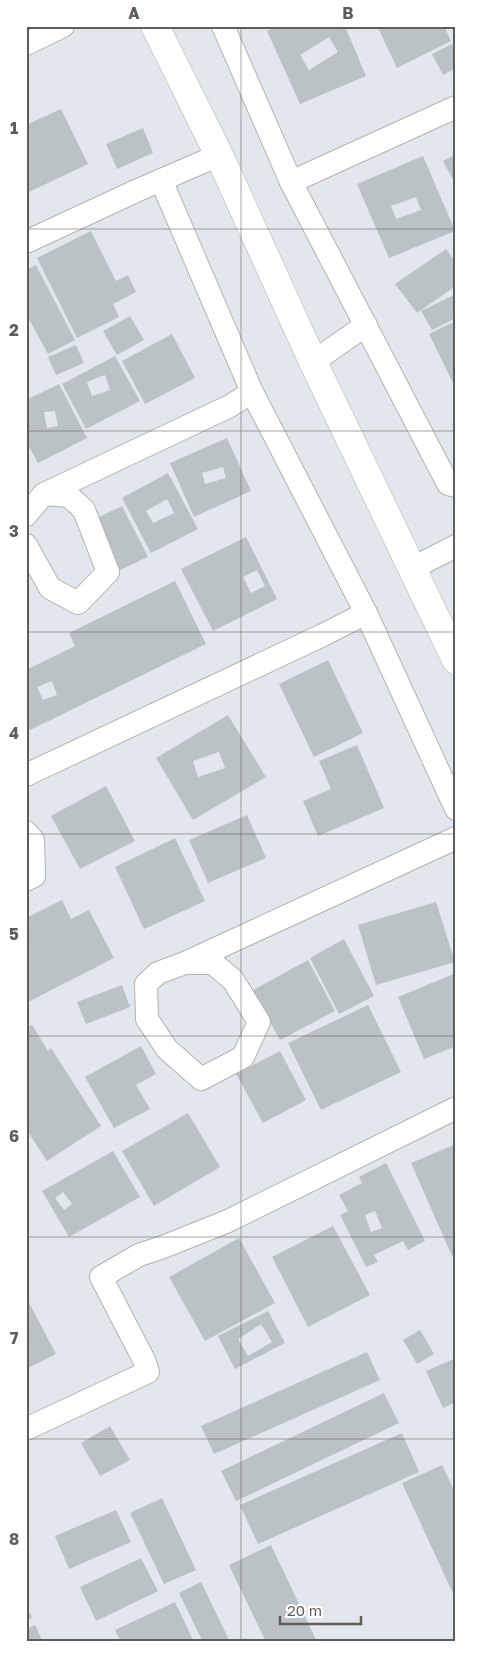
<svg xmlns="http://www.w3.org/2000/svg" width="482" height="1668" viewBox="0 0 482 1668" font-family="'Golos Text',sans-serif">
	<rect width="100%" height="100%" fill="#e1e7ed"/>
	<g fill="#bbc2c6" fill-rule="evenodd">
		<path d="M278 26H345L366 76 300 104 267 31ZM329 37 338 52 309 70 300 55Z"/>
		<polygon points="377,26 401,26 403,29 409,26 444,26 451,41 397,68"/>
		<polygon points="452,44 456,51 456,68 443,75 432,54"/>
		<polygon points="61,109 88,164 27,193 26,125"/>
		<polygon points="143,128 153,153 117,169 106,144"/>
		<polygon points="456,154 456,185 443,161"/>
		<path d="M423 156 455 231 389 258 357 184ZM416 197 421 210 396 219 391 206Z"/>
		<polygon points="91,231 116,281 128,275 136,292 113,304 119,317 77,338 37,258"/>
		<polygon points="446,249 456,263 456,286 417,313 395,284"/>
		<polygon points="36,265 75,340 48,354 26,314 26,270"/>
		<polygon points="456,294 456,318 432,330 421,311"/>
		<polygon points="130,316 144,340 117,355 103,331"/>
		<polygon points="456,321 456,389 429,334"/>
		<polygon points="172,334 195,378 145,404 122,361"/>
		<polygon points="76,345 84,363 56,375 48,357"/>
		<path d="M115 356 140 401 86 429 62 384ZM105 375 110 390 92 396 87 382Z"/>
		<path d="M59 384 87 438 38 463 26 441V400ZM55 411 58 426 47 428 44 412Z"/>
		<path d="M227 438 251 491 194 517 170 463ZM223 467 226 478 205 484 202 473Z"/>
		<path d="M168 473 198 529 151 553 122 498ZM167 499 174 513 153 523 146 511Z"/>
		<polygon points="122,506 148,557 120,570 95,519"/>
		<path d="M246 537 277 599 213 631 181 569ZM257 570 265 586 251 593 243 577Z"/>
		<path d="M175 581 206 644 30 730 26 722V670L75 646 69 633ZM52 681 57 695 43 700 37 687Z"/>
		<polygon points="328,660 363,733 314,757 279,684"/>
		<path d="M228 715 266 777 193 820 156 758ZM219 752 225 768 198 777 193 761Z"/>
		<polygon points="357,745 384,808 318,836 303,801 331,789 319,761"/>
		<polygon points="106,786 135,841 80,869 51,816"/>
		<polygon points="247,815 266,858 208,883 189,840"/>
		<polygon points="175,838 205,901 144,929 115,867"/>
		<polygon points="62,900 71,919 89,910 114,958 26,1003 26,918"/>
		<polygon points="436,902 455,962 376,985 358,925"/>
		<polygon points="344,939 374,996 339,1014 310,958"/>
		<polygon points="308,960 335,1011 280,1040 253,990"/>
		<polygon points="456,973 456,1046 424,1059 398,997"/>
		<polygon points="122,985 130,1007 86,1024 77,1002"/>
		<polygon points="368,1005 401,1072 321,1110 288,1043"/>
		<polygon points="32,1025 48,1051 51,1048 101,1126 47,1161 26,1129 26,1028"/>
		<polygon points="141,1046 156,1074 136,1085 150,1109 114,1128 85,1077"/>
		<polygon points="280,1051 306,1100 263,1123 236,1074"/>
		<polygon points="188,1113 220,1167 154,1206 122,1151"/>
		<polygon points="456,1144 456,1254 452,1256 411,1163"/>
		<path d="M113 1151 140 1197 69 1237 42 1191ZM63 1192 72 1204 64 1210 55 1198Z"/>
		<path d="M386 1163 425 1241 408 1250 403 1241 374 1255 378 1262 366 1267 340 1215 348 1211 339 1195 362 1183 359 1177ZM375 1211 382 1228 371 1232 365 1215Z"/>
		<polygon points="333,1226 370,1295 308,1327 272,1257"/>
		<polygon points="239,1238 275,1303 205,1341 169,1277"/>
		<polygon points="26,1297 56,1354 26,1369"/>
		<path d="M268 1311 285 1343 235 1369 218 1336ZM261 1324 272 1342 248 1356 238 1339Z"/>
		<polygon points="420,1330 434,1354 417,1364 403,1340"/>
		<polygon points="367,1352 380,1380 214,1454 201,1426"/>
		<polygon points="456,1358 456,1402 443,1408 426,1371"/>
		<polygon points="384,1393 399,1423 236,1501 221,1471"/>
		<polygon points="110,1426 130,1460 100,1476 81,1443"/>
		<polygon points="402,1433 419,1472 258,1544 240,1505"/>
		<polygon points="442,1465 456,1494 456,1600 402,1483"/>
		<polygon points="162,1498 196,1570 164,1584 130,1513"/>
		<polygon points="116,1510 131,1542 69,1569 55,1536"/>
		<polygon points="271,1545 317,1642 266,1642 229,1565"/>
		<polygon points="141,1558 158,1591 96,1621 80,1587"/>
		<polygon points="201,1582 230,1642 203,1642 179,1593"/>
		<polygon points="175,1602 194,1642 121,1642 115,1630"/>
		<polygon points="26,1605 32,1618 26,1621"/>
		<polygon points="35,1625 43,1642 26,1642 26,1629"/>
	</g>
	<g fill="none" stroke-linecap="round" stroke-linejoin="round">
		<defs>
			<g id="street">
				<polyline points="223,26 291,182 448,484 456,486"/>
				<polyline points="26,44 63,26"/>
				<polyline points="161,180 252,392 366,613 456,809"/>
				<polyline points="291,182 456,107"/>
				<polyline points="26,242 136,191 219,155"/>
				<polyline points="313,362 366,325"/>
				<polyline points="26,515 44,494 230,406 252,392"/>
				<polyline points="26,545 50,588 78,603 108,572 84,510 69,496 44,494"/>
				<polyline points="413,568 456,546"/>
				<polyline points="26,775 323,635 366,613"/>
				<polyline points="26,832 33,840 34,876 26,880"/>
				<polyline points="185,963 213,963 233,980 259,1022 243,1057 201,1079 167,1049 147,1019 146,984 158,973 185,963 456,838"/>
				<polyline points="26,1429 148,1372 144,1360 101,1277 139,1255 163,1247 228,1221 456,1108"/>
			</g>
			<polyline id="secondary" points="155,26 219,155 313,362 456,660"/>
		</defs>
		<use href="#street" stroke="#b7b1af" stroke-width="24"/>
		<use href="#secondary" stroke="#b7b0ad" stroke-width="29"/>
		<use href="#street" stroke="#fff" stroke-width="22"/>
		<use href="#secondary" stroke="#fff" stroke-width="28"/>
	</g>
	<path fill="none" stroke="#625b59" stroke-width="1" stroke-opacity="0.55" d="M241 26V1642M26 229H456M26 431H456M26 632H456M26 834H456M26 1036H456M26 1237H456M26 1439H456"/>
	<rect width="482" height="1668" fill="none" stroke="#ffffff" stroke-width="55"/>
	<path d="M280 1616v8h81v-8" fill="none" stroke="#625b59" stroke-width="2.5"/>
	<text x="287" y="1616" font-size="15" fill="#625b59" stroke="#ffffff" stroke-width="4" paint-order="stroke">20 m</text>
	<rect x="28" y="28" width="426" height="1612" fill="none" stroke="#625b59" stroke-width="2"/>
	<g font-size="16" text-anchor="middle" font-weight="bold" fill="#625b59">
		<text x="134" y="19">A</text>
		<text x="348" y="19">B</text>
		<text x="14" y="134">1</text>
		<text x="14" y="336">2</text>
		<text x="14" y="537">3</text>
		<text x="14" y="739">4</text>
		<text x="14" y="940">5</text>
		<text x="14" y="1142">6</text>
		<text x="14" y="1344">7</text>
		<text x="14" y="1545">8</text>
	</g>
</svg>
